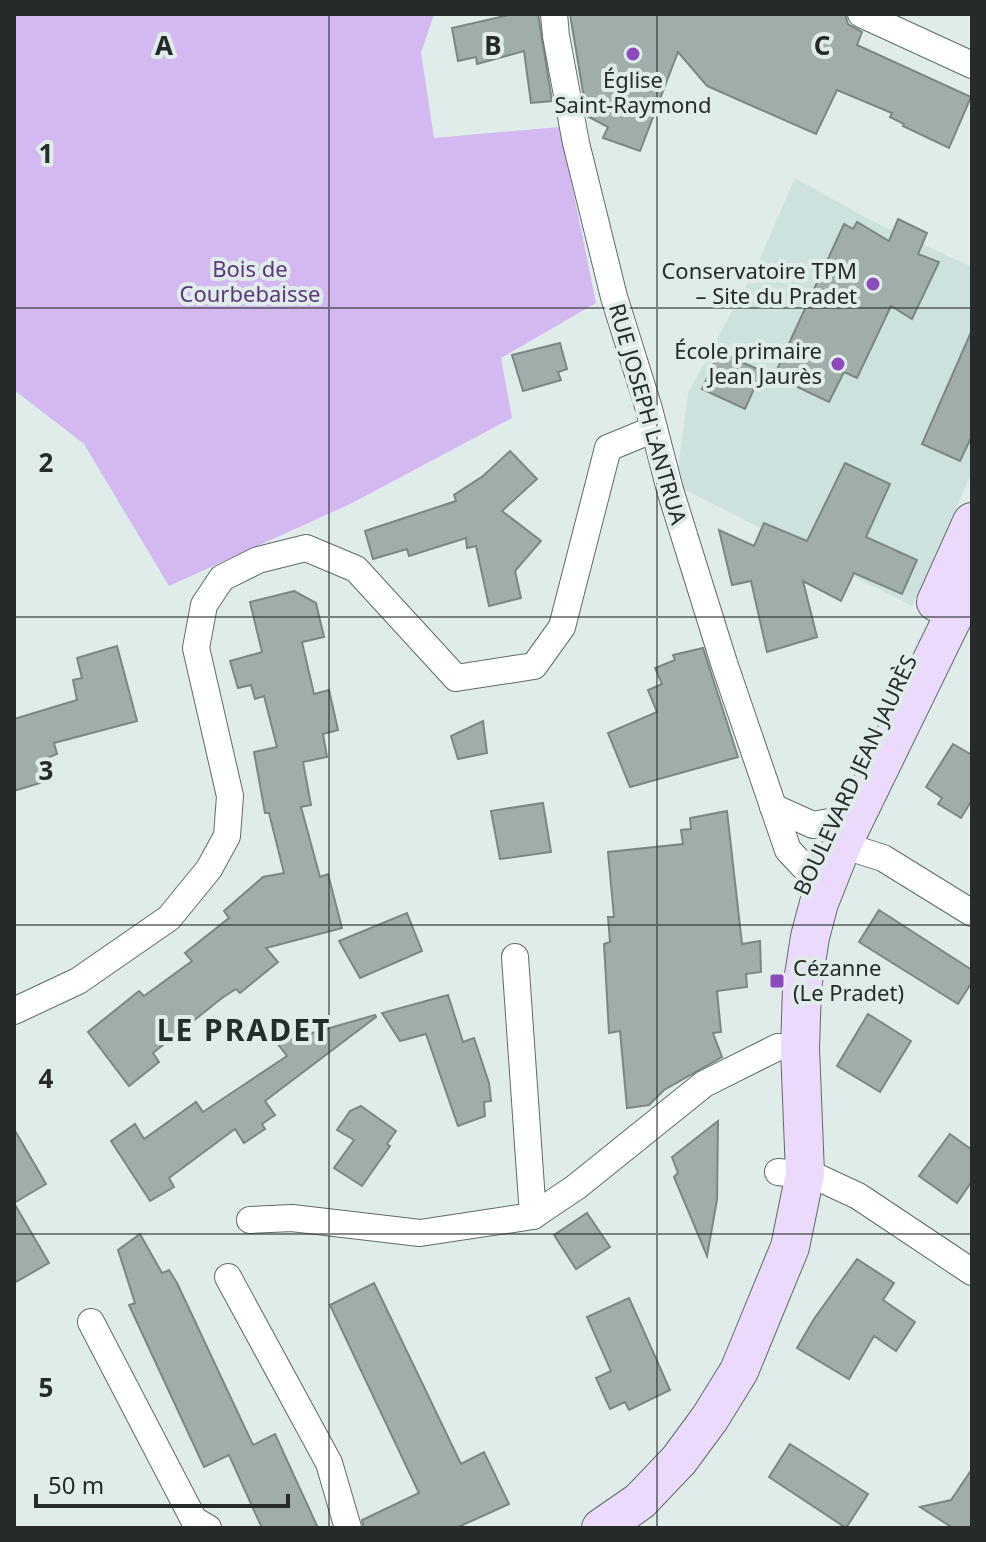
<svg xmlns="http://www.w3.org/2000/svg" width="986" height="1542" viewBox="0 0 986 1542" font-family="'Noto Sans',sans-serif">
	<rect width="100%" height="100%" fill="#dfece9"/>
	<polygon fill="#cde2de" points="795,178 868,219 972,267 972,472 912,606 676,485 688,393 758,263"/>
	<polygon fill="#d4b8f1" points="14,14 434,14 421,53 434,138 560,127 596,303 501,358 512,418 350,504 169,586 84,444 14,390"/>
	<g fill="#a1adab" stroke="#7b8785" stroke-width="2">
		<polygon points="513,14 538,14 552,101 531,103 524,51 477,64 476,57 458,61 452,28"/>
		<polygon points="570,14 845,14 848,24 862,32 857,45 971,97 949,148 903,126 904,124 890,117 892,113 837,90 816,134 707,86 678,52 640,151 603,138 608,127 587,116"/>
		<polygon points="898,219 927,233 918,254 939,262 912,319 891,306 857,378 844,372 829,402 774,376 844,224 853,229 857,222 889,241"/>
		<polygon points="972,330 972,436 960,461 922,444"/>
		<polygon points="560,343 567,369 558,372 561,380 523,391 512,355"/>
		<polygon points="719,352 762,371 745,409 702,389"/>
		<polygon points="510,451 537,479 502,511 541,541 515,571 521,598 489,606 476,546 467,548 466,538 409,556 407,549 373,559 365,531 456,501 454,495 483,476"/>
		<polygon points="845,463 890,484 866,537 917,560 902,594 854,573 841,601 803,581 817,637 767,652 751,581 732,585 719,530 754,546 764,523 807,541"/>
		<polygon points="294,591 316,603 324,637 302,642 314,694 329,690 338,730 323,734 327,757 303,762 311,805 301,807 320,877 328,874 342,928 266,948 278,962 240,993 236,989 222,998 153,1053 159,1062 129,1086 88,1032 139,991 144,996 192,961 185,953 229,918 224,911 263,877 284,873 269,813 265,813 254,752 277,747 264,696 255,699 251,685 238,688 230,661 262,652 250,602"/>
		<polygon points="117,646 137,721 54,743 57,754 47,758 53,779 14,791 14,719 77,700 73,680 82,678 77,658"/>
		<polygon points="703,648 738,757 630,787 608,733 657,712 648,690 662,684 655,668 675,660 673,655"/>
		<polygon points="483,721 487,753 458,759 451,736"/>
		<polygon points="953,744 972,755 972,800 961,818 938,804 942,798 926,787"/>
		<polygon points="543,803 551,852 500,859 491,811"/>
		<polygon points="727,811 742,944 760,941 761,972 746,974 747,987 717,991 721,1032 713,1033 722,1057 664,1090 649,1105 627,1108 620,1031 609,1033 604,944 610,942 608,917 614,917 608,852 683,844 681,830 691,829 690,818"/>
		<polygon points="879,910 972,970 972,982 958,1004 859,942"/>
		<polygon points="407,913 422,951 360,978 339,941"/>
		<polygon points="448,995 463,1042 474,1038 489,1083 491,1101 484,1102 485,1116 458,1126 426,1034 400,1041 382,1013"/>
		<polygon points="868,1014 911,1041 880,1092 837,1066"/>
		<polygon points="375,1015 376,1017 265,1101 275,1115 262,1124 265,1129 244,1143 235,1129 169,1178 174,1187 150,1201 111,1141 135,1124 144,1139 196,1102 203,1112 287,1056 277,1043"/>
		<polygon points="361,1106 396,1131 387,1144 390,1146 362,1186 334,1168 354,1140 337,1130 350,1111"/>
		<polygon points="718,1121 717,1200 707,1256 674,1177 678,1173 672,1157"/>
		<polygon points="14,1129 46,1184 14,1203 49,1263 14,1283"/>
		<polygon points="950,1134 972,1150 972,1181 957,1203 919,1176"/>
		<polygon points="587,1213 610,1247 576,1269 554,1235"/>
		<polygon points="140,1234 162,1273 169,1270 177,1283 253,1445 275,1434 318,1528 262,1528 229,1455 204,1467 129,1305 135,1303 118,1250"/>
		<polygon points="857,1259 894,1283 883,1300 915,1322 896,1351 874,1336 849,1379 797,1348 814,1319"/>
		<polygon points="374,1283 461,1464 484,1452 509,1504 456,1528 364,1528 362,1520 419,1493 330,1305"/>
		<polygon points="629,1298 670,1390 629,1410 625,1402 610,1409 596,1378 611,1371 587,1317"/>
		<polygon points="790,1444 868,1494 846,1528 769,1477"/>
		<polygon points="972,1469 972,1528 953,1528 920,1507 951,1500"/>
	</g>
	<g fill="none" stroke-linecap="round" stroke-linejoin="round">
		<defs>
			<g id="street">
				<polyline points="554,14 556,36 576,143 614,297 649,409 670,490 724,663 788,850 806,869"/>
				<polyline points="861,14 972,65"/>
				<polyline points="773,807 813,825 856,817"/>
				<polyline points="842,845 883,858 972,913"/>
				<polyline points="515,957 533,1216"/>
				<polyline points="14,1011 78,981 169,918 209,869 227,836 230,796 196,648 204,605 222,578 258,560 306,548 356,569 456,678 534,666 562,627 608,448 654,429"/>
				<polyline points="778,1172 815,1176 858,1196 972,1272"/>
				<polyline points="250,1220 292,1218 420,1233 533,1216 576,1187 704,1084 778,1047 800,1048"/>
				<polyline points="228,1277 329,1463 348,1528"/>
				<polyline points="91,1322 194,1520 208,1528"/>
			</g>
			<g id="secondary">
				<polyline points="936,602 972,522"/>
				<polyline points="601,1528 640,1501 679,1460 710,1418 739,1371 790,1247 805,1174 800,1048 802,988 810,937 819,903 842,845 972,578"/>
			</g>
		</defs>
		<use href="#street" stroke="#606b69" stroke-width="28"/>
		<use href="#secondary" stroke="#606b69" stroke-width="40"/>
		<use href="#street" stroke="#fff" stroke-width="26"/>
		<use href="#secondary" stroke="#ecdafd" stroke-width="38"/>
	</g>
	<path fill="none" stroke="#262b2a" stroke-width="2" stroke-opacity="0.55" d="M329 14V1528M657 14V1528M14 308H972M14 617H972M14 925H972M14 1234H972"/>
	<g fill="#8b4abe" stroke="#dfece9" stroke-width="3">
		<circle cx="633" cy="54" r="8"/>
		<circle cx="873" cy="284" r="8"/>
		<circle cx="838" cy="364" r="8"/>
		<rect x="769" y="973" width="16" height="16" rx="4"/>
	</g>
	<g text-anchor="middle" stroke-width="8" stroke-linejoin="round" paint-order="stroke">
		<g font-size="22" fill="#262b2a" stroke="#dfece9" text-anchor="end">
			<text x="633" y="88" text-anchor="middle">Église<tspan x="633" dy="25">Saint-Raymond</tspan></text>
			<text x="857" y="279">Conservatoire TPM<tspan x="857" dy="25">– Site du Pradet</tspan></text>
			<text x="822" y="359">École primaire<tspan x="822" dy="25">Jean Jaurès</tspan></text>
			<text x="793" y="976" text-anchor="start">Cézanne<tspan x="793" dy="25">(Le Pradet)</tspan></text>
		</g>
		<g font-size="22" fill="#5e367e" stroke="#dfece9">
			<text x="250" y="277">Bois de<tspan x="250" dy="25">Courbebaisse</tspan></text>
		</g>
		<g font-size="22" fill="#262b2a" stroke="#dfece9">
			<text transform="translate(648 414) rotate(74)" y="8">RUE JOSEPH LANTRUA</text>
			<text transform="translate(855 775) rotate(-65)" y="8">BOULEVARD JEAN JAURÈS</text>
		</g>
		<g font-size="30" font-weight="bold" letter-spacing="2" fill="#232d2b" stroke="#dfece9">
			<text x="244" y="1041">LE PRADET</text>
		</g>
	</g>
	<g font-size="26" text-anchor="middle" font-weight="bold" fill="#262b2a" stroke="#dfece9" stroke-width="8" stroke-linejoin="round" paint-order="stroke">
		<text x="164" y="55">A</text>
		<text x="493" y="55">B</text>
		<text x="822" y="55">C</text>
		<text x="46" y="163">1</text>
		<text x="46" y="472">2</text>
		<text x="46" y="780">3</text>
		<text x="46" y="1088">4</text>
		<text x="46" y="1397">5</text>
	</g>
	<rect width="986" height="1542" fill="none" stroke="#262b2a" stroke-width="32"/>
	<path d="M36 1494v12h252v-12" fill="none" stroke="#262b2a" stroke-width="4"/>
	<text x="48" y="1494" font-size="24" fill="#262b2a" stroke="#dfece9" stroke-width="6" paint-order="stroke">50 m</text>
</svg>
